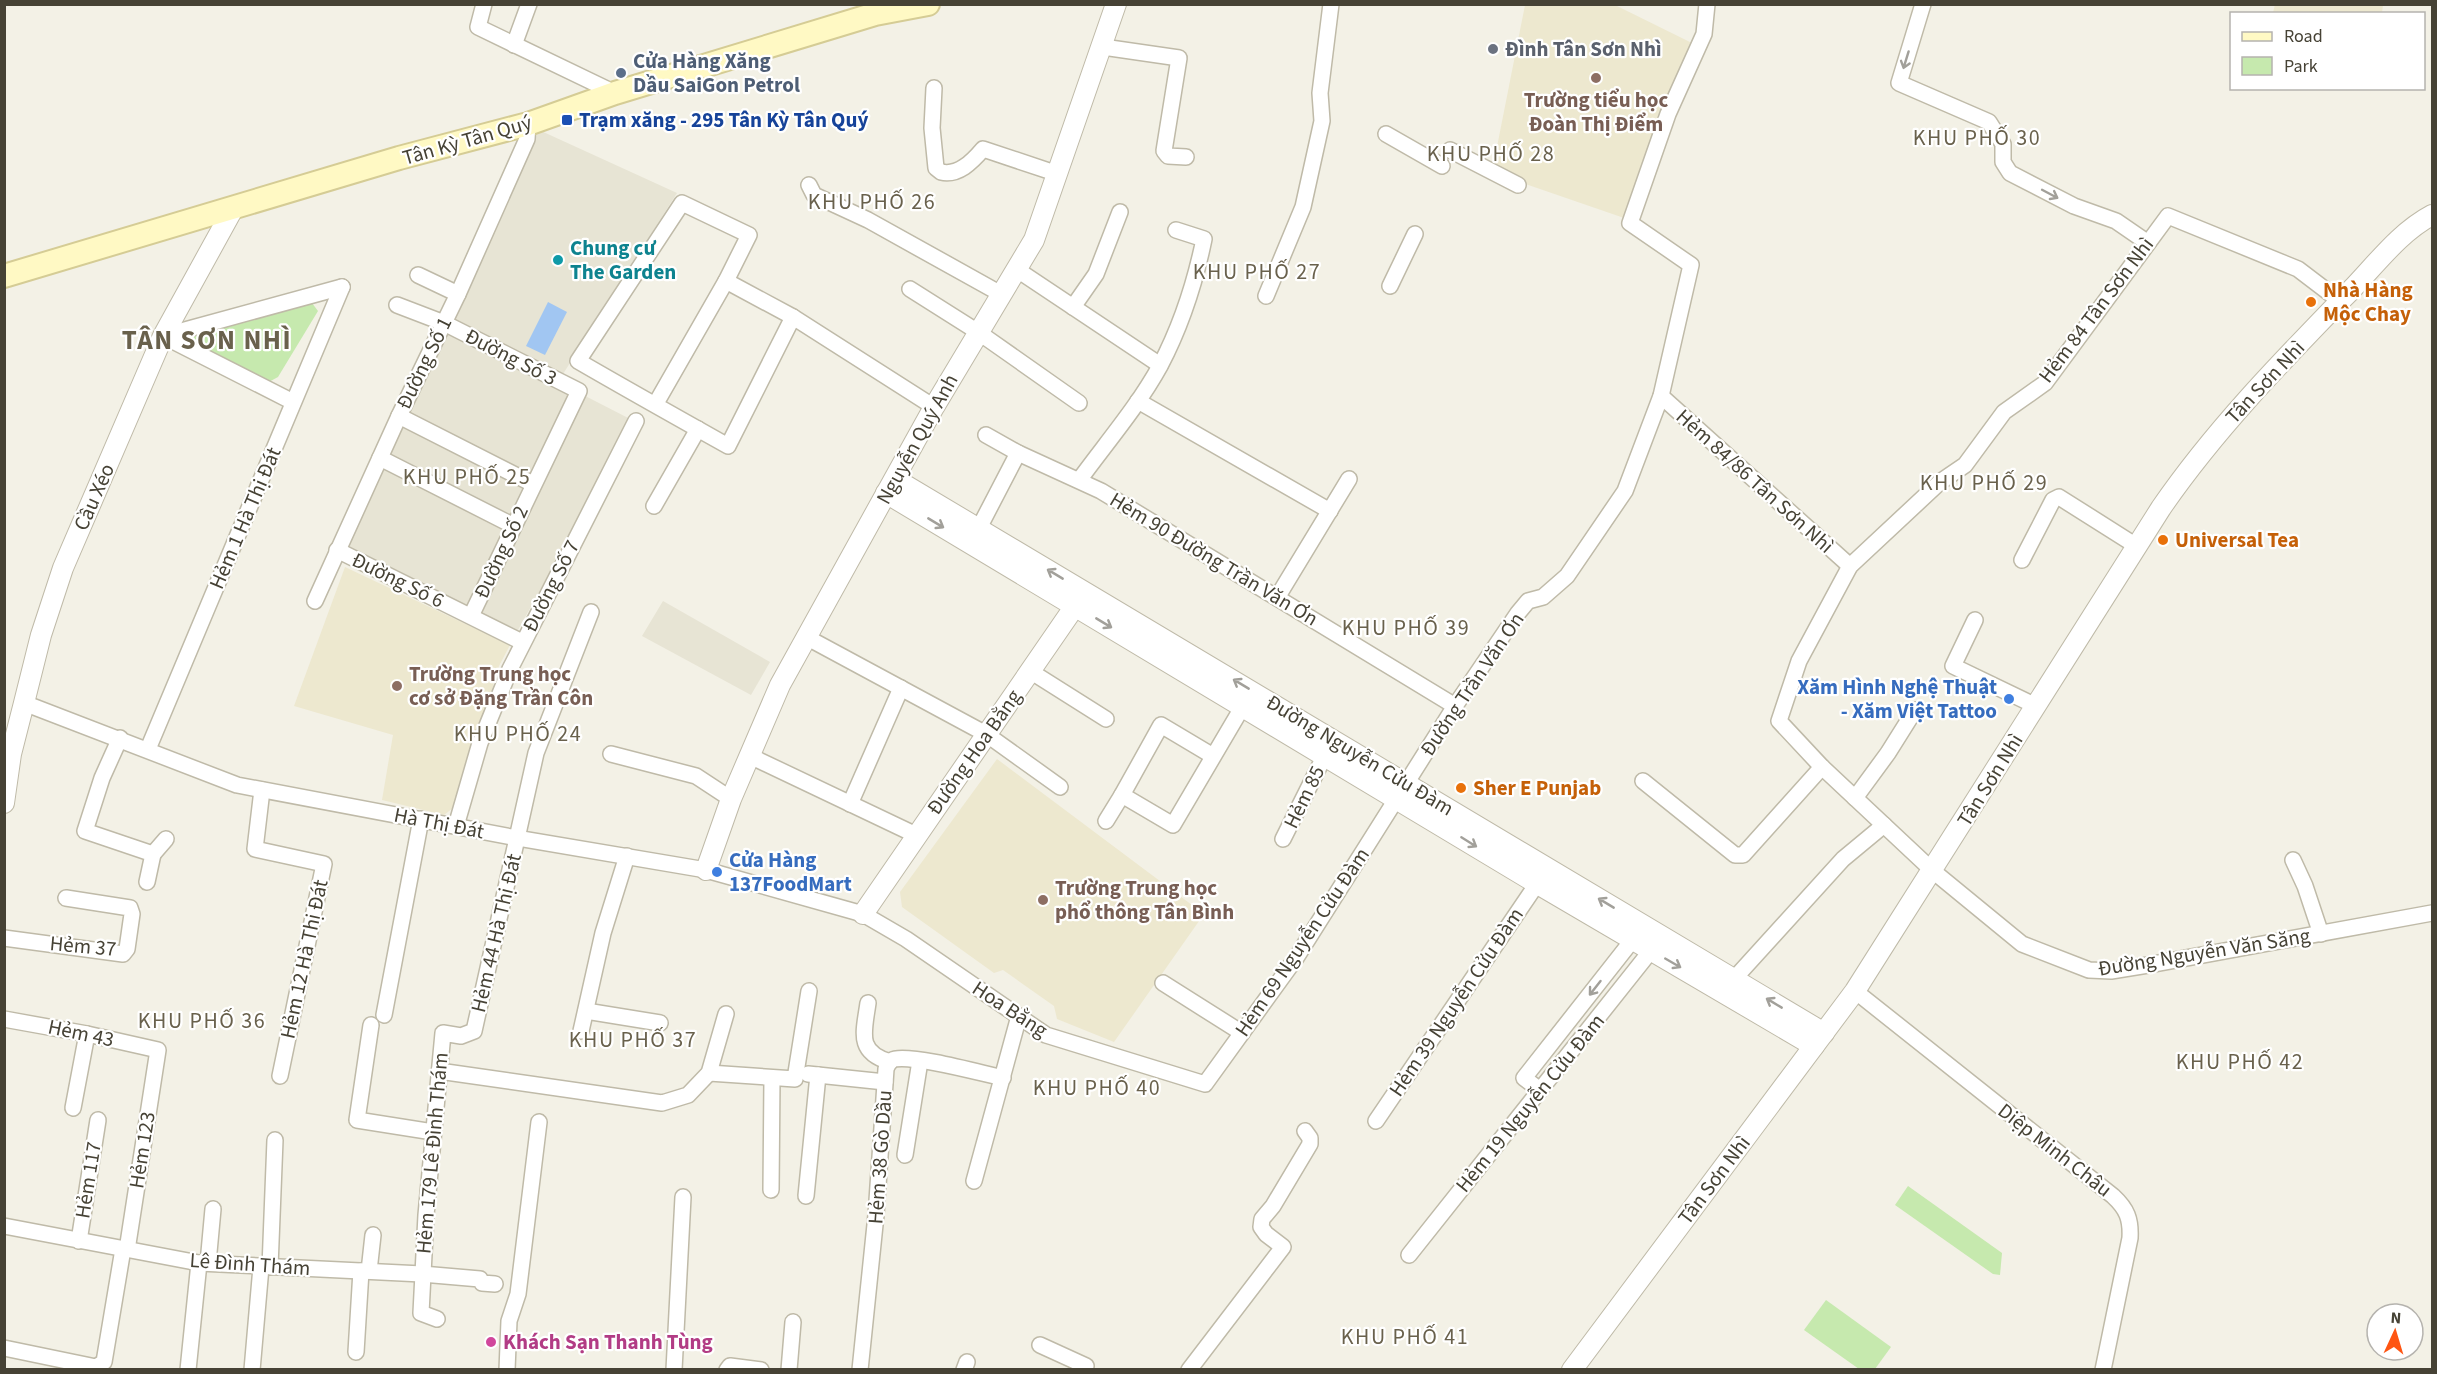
<svg xmlns="http://www.w3.org/2000/svg" width="2437" height="1374" viewBox="0 0 2437 1374" font-family="'Source Sans 3',sans-serif">
	<rect width="100%" height="100%" fill="#f3f1e6"/>
	<g fill="#e7e4d4">
		<polygon points="539,130 677,193 558,382 634,421 518,630 341,548"/>
		<polygon points="663,601 770,662 751,695 642,636"/>
	</g>
	<g fill="#ede8cf">
		<polygon points="2275,4 2383,4 2383,5 2382,13 2273,13"/>
		<polygon points="1525,5 1615,5 1696,45 1627,219 1520,182 1493,167"/>
		<polygon points="345,567 510,645 499,666 458,804 444,815 382,800 393,735 294,706"/>
		<polygon points="997,759 1204,914 1114,1042 1057,1019 1054,1006 1003,970 994,973 902,907 900,892"/>
	</g>
	<g fill="#c6e9ae">
		<polygon points="312,303 318,311 278,377 265,384 193,341 194,333"/>
		<polygon points="1908,1186 2002,1253 2000,1275 1993,1274 1895,1205"/>
		<polygon points="1826,1300 1891,1347 1875,1369 1859,1369 1804,1330"/>
	</g>
	<polygon fill="#a1c6f2" points="548,302 567,312 545,355 526,346"/>
	<g fill="none" stroke-linecap="round" stroke-linejoin="round">
		<defs>
			<g id="minor">
				<polyline points="484,4 478,27 615,93"/>
				<polyline points="1923,4 1899,83 1989,122 2003,144 2003,162 2010,173 2074,206 2116,221 2148,243"/>
				<polyline points="514,45 529,4"/>
				<polyline points="1103,47 1179,58 1164,151 1168,156 1186,157"/>
				<path d="M934 88 932 128 936 168 941 172C958 176 972 162 983 149L1058 174"/>
				<polyline points="1386,134 1442,166"/>
				<polyline points="1450,150 1518,185"/>
				<polyline points="809,185 814,195 868,220 1001,294"/>
				<polyline points="1016,269 1160,365"/>
				<polyline points="418,275 458,294"/>
				<polyline points="726,281 793,317 934,407"/>
				<polyline points="1390,286 1415,234"/>
				<polyline points="910,289 978,332 1079,403"/>
				<polyline points="1266,296 1303,207 1322,121 1320,93 1331,4"/>
				<polyline points="2340,301 2298,269 2168,216 2045,383 2004,412 1965,465 1940,482 1850,566 1799,661 1779,721 1822,767 1933,871 2022,944 2089,970 2111,971 2148,965 2432,913"/>
				<polyline points="397,305 444,323 579,391 471,616"/>
				<polyline points="1073,307 1096,274 1120,212"/>
				<polyline points="163,336 342,287"/>
				<polyline points="163,336 293,402"/>
				<polyline points="1661,396 1850,566"/>
				<polyline points="1138,401 1330,511"/>
				<path d="M655 405 726 281 749 235 682 203 578 361C628 390 678 418 728 446L793 317"/>
				<polyline points="399,416 533,484"/>
				<polyline points="986,435 1018,453 1101,491 1455,706"/>
				<polyline points="380,458 514,526"/>
				<path d="M1080 479C1107 442 1138 406 1160 366 1181 326 1195 283 1204 239L1176 230"/>
				<polyline points="654,506 698,429"/>
				<polyline points="979,528 1018,453"/>
				<polyline points="337,550 522,642"/>
				<polyline points="2022,560 2053,500 2059,497 2138,547"/>
				<polyline points="1278,596 1349,479"/>
				<polyline points="315,601 399,416 458,294 527,139 528,124"/>
				<polyline points="1975,620 1953,666 2036,706"/>
				<polyline points="806,637 986,734 1060,787"/>
				<polyline points="1030,671 1106,719"/>
				<polyline points="24,703 237,785 517,838 706,870 863,914 906,939 1046,1035 1205,1084 1296,958 1455,706 1518,613 1528,601 1543,597 1567,576 1625,491 1661,396 1691,265 1630,223 1668,114 1704,34 1707,4"/>
				<polyline points="120,738 102,778 85,831 153,854 147,882"/>
				<polyline points="148,749 342,287"/>
				<polyline points="611,754 696,776 731,799"/>
				<polyline points="750,756 916,835"/>
				<polyline points="1213,756 1161,725 1122,795 1173,825 1243,706"/>
				<polyline points="1643,781 1735,855 1743,855 1822,767"/>
				<polyline points="262,790 255,849 324,864 280,1076"/>
				<polyline points="1855,798 1888,753 1915,710"/>
				<polyline points="850,804 901,688"/>
				<polyline points="1106,821 1122,795"/>
				<polyline points="456,826 480,743 510,669 636,421"/>
				<polyline points="1283,839 1325,755"/>
				<polyline points="153,854 166,839"/>
				<polyline points="2293,860 2305,886 2321,934"/>
				<polyline points="4,938 123,954 127,949 132,914 130,908 66,898"/>
				<polyline points="1734,979 1843,859 1884,825"/>
				<polyline points="1163,983 1242,1033"/>
				<path d="M1855 991 2113 1196C2127 1209 2131 1219 2130 1238L2103 1370"/>
				<path d="M868 1003C864 1032 856 1052 890 1062"/>
				<polyline points="586,1011 660,1023"/>
				<polyline points="384,1015 421,819"/>
				<polyline points="4,1019 87,1034 158,1050 127,1250"/>
				<polyline points="371,1025 357,1120 433,1132"/>
				<polyline points="581,1031 603,933 627,856"/>
				<polyline points="439,1071 662,1103 688,1095 709,1073 726,1014"/>
				<polyline points="709,1073 795,1079 809,991"/>
				<polyline points="808,1074 885,1082"/>
				<polyline points="1540,1090 1524,1078 1638,933"/>
				<polyline points="73,1108 87,1034"/>
				<polyline points="1376,1121 1543,875"/>
				<polyline points="905,1155 920,1061"/>
				<polyline points="974,1181 1019,1016"/>
				<polyline points="771,1190 772,1078"/>
				<polyline points="806,1196 818,1075"/>
				<polyline points="4,1226 199,1263 422,1274 480,1279 482,1283 495,1284"/>
				<polyline points="79,1241 98,1120"/>
				<polyline points="1409,1255 1657,943"/>
				<polyline points="208,1263 213,1209"/>
				<polyline points="270,1267 275,1140"/>
				<polyline points="369,1271 373,1235"/>
				<polyline points="437,1319 421,1313 426,1215 443,1033 461,1036 474,1031 536,753 591,612"/>
				<polyline points="1040,1345 1086,1366 1084,1370"/>
				<polyline points="4,1348 96,1367 104,1362 123,1249"/>
				<polyline points="356,1352 361,1271"/>
				<polyline points="188,1370 199,1263"/>
				<polyline points="252,1370 261,1267"/>
				<polyline points="507,1370 509,1321 518,1294 539,1122"/>
				<polyline points="674,1370 683,1197"/>
				<polyline points="727,1370 730,1366 761,1370"/>
				<polyline points="789,1370 793,1322"/>
				<path d="M860 1370 876 1215 886 1069C888 1064 890 1060 895 1059 916 1055 980 1073 1003 1078"/>
				<polyline points="964,1370 967,1362"/>
				<polyline points="1189,1370 1283,1247 1266,1234 1261,1227 1262,1219 1273,1206 1310,1144 1310,1138 1305,1131"/>
			</g>
			<g id="tertiary">
				<polyline points="895,479 1824,1033"/>
				<polyline points="886,493 1536,883 1814,1046"/>
				<polyline points="4,803 11,754 24,703 41,635 63,568 163,336 233,209"/>
				<polyline points="706,870 731,799 780,685 934,407 1034,240 1116,4"/>
				<polyline points="863,914 1075,606 1084,597"/>
				<path d="M1572 1370 1855 991 2161 508C2216 428 2285 358 2352 289 2377 263 2400 232 2432 215"/>
			</g>
			<polyline id="secondary" points="4,276 399,158 528,124 615,93 875,14 928,4"/>
		</defs>
		<use href="#minor" stroke="#bfbaa8" stroke-width="18"/>
		<use href="#tertiary" stroke="#bfbaa8" stroke-width="22"/>
		<use href="#secondary" stroke="#d5cc95" stroke-width="26"/>
		<use href="#minor" stroke="#fff" stroke-width="15"/>
		<use href="#tertiary" stroke="#fff" stroke-width="20"/>
		<use href="#secondary" stroke="#fff9c4" stroke-width="22"/>
	</g>
	<defs><path id="oneway-shaft" d="M-6 0H5M1.5-3L5.5 0L1.5 3" fill="none" stroke-width="1.6" stroke-linecap="round" stroke-linejoin="round" transform="scale(1.5)"/></defs>
	<g stroke="#a2a09a">
		<use href="#oneway-shaft" transform="translate(1906 60) rotate(107)"/>
		<use href="#oneway-shaft" transform="translate(2050 194) rotate(28)"/>
		<use href="#oneway-shaft" transform="translate(936 523) rotate(31)"/>
		<use href="#oneway-shaft" transform="translate(1055 574) rotate(-149)"/>
		<use href="#oneway-shaft" transform="translate(1104 623) rotate(31)"/>
		<use href="#oneway-shaft" transform="translate(1241 684) rotate(-149)"/>
		<use href="#oneway-shaft" transform="translate(1469 842) rotate(32)"/>
		<use href="#oneway-shaft" transform="translate(1606 903) rotate(-149)"/>
		<use href="#oneway-shaft" transform="translate(1673 963) rotate(30)"/>
		<use href="#oneway-shaft" transform="translate(1595 988) rotate(128)"/>
		<use href="#oneway-shaft" transform="translate(1774 1003) rotate(-149)"/>
	</g>
	<circle fill="#6b7280" stroke="#fff" stroke-width="2" cx="1493" cy="49" r="6"/>
	<circle fill="#5c6f8a" stroke="#fff" stroke-width="2" cx="621" cy="73" r="6"/>
	<g fill="#8d6e63" stroke="#fff" stroke-width="2">
		<circle cx="1596" cy="78" r="6"/>
		<circle cx="397" cy="686" r="6"/>
		<circle cx="1043" cy="900" r="6"/>
	</g>
	<rect fill="#1a4fb4" stroke="#fff" stroke-width="2" x="561" y="114" width="12" height="12" rx="3"/>
	<circle fill="#0f9aa8" stroke="#fff" stroke-width="2" cx="558" cy="260" r="6"/>
	<g fill="#e8710a" stroke="#fff" stroke-width="2">
		<circle cx="2311" cy="302" r="6"/>
		<circle cx="2163" cy="540" r="6"/>
		<circle cx="1461" cy="788" r="6"/>
	</g>
	<g fill="#3f7fe0" stroke="#fff" stroke-width="2">
		<circle cx="2009" cy="699" r="6"/>
		<circle cx="717" cy="872" r="6"/>
	</g>
	<circle fill="#d1479c" stroke="#fff" stroke-width="2" cx="491" cy="1342" r="6"/>
	<g text-anchor="middle" stroke-width="4.5" stroke-linejoin="round" paint-order="stroke">
		<g font-size="21" font-weight="bold" fill="#5b616d" stroke="#fff" text-anchor="start">
			<text x="1505" y="56">Đình Tân Sơn Nhì</text>
		</g>
		<g font-size="21" font-weight="bold" fill="#4e5e75" stroke="#fff" text-anchor="start">
			<text x="633" y="68">Cửa Hàng Xăng<tspan x="633" dy="24">Dầu SaiGon Petrol</tspan></text>
		</g>
		<g font-size="21" font-weight="bold" fill="#785e54" stroke="#fff" text-anchor="start">
			<text x="1596" y="107" text-anchor="middle">Trường tiểu học<tspan x="1596" dy="24">Đoàn Thị Điểm</tspan></text>
			<text x="409" y="681">Trường Trung học<tspan x="409" dy="24">cơ sở Đặng Trần Côn</tspan></text>
			<text x="1055" y="895">Trường Trung học<tspan x="1055" dy="24">phổ thông Tân Bình</tspan></text>
		</g>
		<g font-size="21" font-weight="bold" fill="#164399" stroke="#fff" text-anchor="start">
			<text x="579" y="127">Trạm xăng - 295 Tân Kỳ Tân Quý</text>
		</g>
		<g font-size="21" fill="#464235" stroke="#fff">
			<text transform="translate(467 140) rotate(-16)" y="7">Tân Kỳ Tân Quý</text>
			<text transform="translate(2096 310) rotate(-53)" y="7">Hẻm 84 Tân Sơn Nhì</text>
			<text transform="translate(511 357) rotate(27)" y="7">Đường Số 3</text>
			<text transform="translate(424 363) rotate(-64)" y="7">Đường Số 1</text>
			<text transform="translate(2265 382) rotate(-47)" y="7">Tân Sơn Nhì</text>
			<text transform="translate(917 439) rotate(-61)" y="7">Nguyễn Quý Anh</text>
			<text transform="translate(1755 481) rotate(42)" y="7">Hẻm 84/86 Tân Sơn Nhì</text>
			<text transform="translate(94 497) rotate(-66)" y="7">Cầu Xéo</text>
			<text transform="translate(245 518) rotate(-67)" y="7">Hẻm 1 Hà Thị Đát</text>
			<text transform="translate(501 552) rotate(-65)" y="7">Đường Số 2</text>
			<text transform="translate(1214 559) rotate(31)" y="7">Hẻm 90 Đường Trần Văn Ơn</text>
			<text transform="translate(398 580) rotate(26)" y="7">Đường Số 6</text>
			<text transform="translate(551 586) rotate(-63)" y="7">Đường Số 7</text>
			<text transform="translate(1472 684) rotate(-56)" y="7">Đường Trần Văn Ơn</text>
			<text transform="translate(974 752) rotate(-55)" y="7">Đường Hoa Bằng</text>
			<text transform="translate(1360 755) rotate(31)" y="7">Đường Nguyễn Cửu Đàm</text>
			<text transform="translate(1990 780) rotate(-58)" y="7">Tân Sơn Nhì</text>
			<text transform="translate(1304 797) rotate(-64)" y="7">Hẻm 85</text>
			<text transform="translate(439 823) rotate(11)" y="7">Hà Thị Đát</text>
			<text transform="translate(496 933) rotate(-77)" y="7">Hẻm 44 Hà Thị Đát</text>
			<text transform="translate(1302 942) rotate(-56)" y="7">Hẻm 69 Nguyễn Cửu Đàm</text>
			<text transform="translate(83 946) rotate(5)" y="7">Hẻm 37</text>
			<text transform="translate(2204 952) rotate(-9)" y="7">Đường Nguyễn Văn Săng</text>
			<text transform="translate(304 959) rotate(-78)" y="7">Hẻm 12 Hà Thị Đát</text>
			<text transform="translate(1456 1002) rotate(-56)" y="7">Hẻm 39 Nguyễn Cửu Đàm</text>
			<text transform="translate(1010 1009) rotate(33)" y="7">Hoa Bằng</text>
			<text transform="translate(81 1033) rotate(12)" y="7">Hẻm 43</text>
			<text transform="translate(1530 1103) rotate(-51)" y="7">Hẻm 19 Nguyễn Cửu Đàm</text>
			<text transform="translate(142 1150) rotate(-81)" y="7">Hẻm 123</text>
			<text transform="translate(2055 1150) rotate(38)" y="7">Diệp Minh Châu</text>
			<text transform="translate(432 1153) rotate(-85)" y="7">Hẻm 179 Lê Đình Thám</text>
			<text transform="translate(880 1157) rotate(-86)" y="7">Hẻm 38 Gò Dầu</text>
			<text transform="translate(88 1180) rotate(-81)" y="7">Hẻm 117</text>
			<text transform="translate(1714 1180) rotate(-53)" y="7">Tân Sơn Nhì</text>
			<text transform="translate(250 1264) rotate(4)" y="7">Lê Đình Thám</text>
		</g>
		<g font-size="21" font-weight="bold" fill="#0d838f" stroke="#fff" text-anchor="start">
			<text x="570" y="255">Chung cư<tspan x="570" dy="24">The Garden</tspan></text>
		</g>
		<g font-size="21" font-weight="bold" fill="#c56008" stroke="#fff" text-anchor="start">
			<text x="2323" y="297">Nhà Hàng<tspan x="2323" dy="24">Mộc Chay</tspan></text>
			<text x="2175" y="547">Universal Tea</text>
			<text x="1473" y="795">Sher E Punjab</text>
		</g>
		<g font-size="21" font-weight="bold" fill="#366cbe" stroke="#fff" text-anchor="end">
			<text x="1997" y="694">Xăm Hình Nghệ Thuật<tspan x="1997" dy="24">- Xăm Việt Tattoo</tspan></text>
			<text x="729" y="867" text-anchor="start">Cửa Hàng<tspan x="729" dy="24">137FoodMart</tspan></text>
		</g>
		<g font-size="21" font-weight="bold" fill="#b23c85" stroke="#fff" text-anchor="start">
			<text x="503" y="1349">Khách Sạn Thanh Tùng</text>
		</g>
		<g font-size="22" letter-spacing="1.5" fill="#69614c" stroke="#fff">
			<text x="1977" y="145">KHU PHỐ 30</text>
			<text x="1491" y="161">KHU PHỐ 28</text>
			<text x="872" y="209">KHU PHỐ 26</text>
			<text x="1257" y="279">KHU PHỐ 27</text>
			<text x="467" y="484">KHU PHỐ 25</text>
			<text x="1984" y="490">KHU PHỐ 29</text>
			<text x="1406" y="635">KHU PHỐ 39</text>
			<text x="518" y="741">KHU PHỐ 24</text>
			<text x="202" y="1028">KHU PHỐ 36</text>
			<text x="633" y="1047">KHU PHỐ 37</text>
			<text x="2240" y="1069">KHU PHỐ 42</text>
			<text x="1097" y="1095">KHU PHỐ 40</text>
			<text x="1405" y="1344">KHU PHỐ 41</text>
		</g>
		<g font-size="27" font-weight="bold" letter-spacing="1.5" fill="#69614c" stroke="#fff">
			<text x="207" y="349">TÂN SƠN NHÌ</text>
		</g>
	</g>
	<rect width="2437" height="1374" fill="none" stroke="#464235" stroke-width="12"/>
	<rect x="2230" y="12" width="195" height="78" fill="#ffffff" stroke="#b5b3ae" stroke-width="1.5"/>
	<rect x="2242" y="32" width="30" height="9" fill="#fff9c4" stroke="#b5b3ae" stroke-width="1.5"/>
	<text x="2284" y="42" font-size="18" fill="#464235">Road</text>
	<rect x="2242" y="57" width="30" height="18" fill="#c6e9ae" stroke="#b5b3ae" stroke-width="1.5"/>
	<text x="2284" y="72" font-size="18" fill="#464235">Park</text>
	<g transform="translate(2395 1332) rotate(4)"><circle r="28" fill="#ffffff" stroke="#b5b3ae" stroke-width="1.5"/>
	<path d="M0-4.5L10 22L0 15L-10 22Z" fill="#fe5512"/>
	<text y="-9" font-size="16" font-weight="bold" text-anchor="middle" fill="#464235">N</text>
	</g>
</svg>
